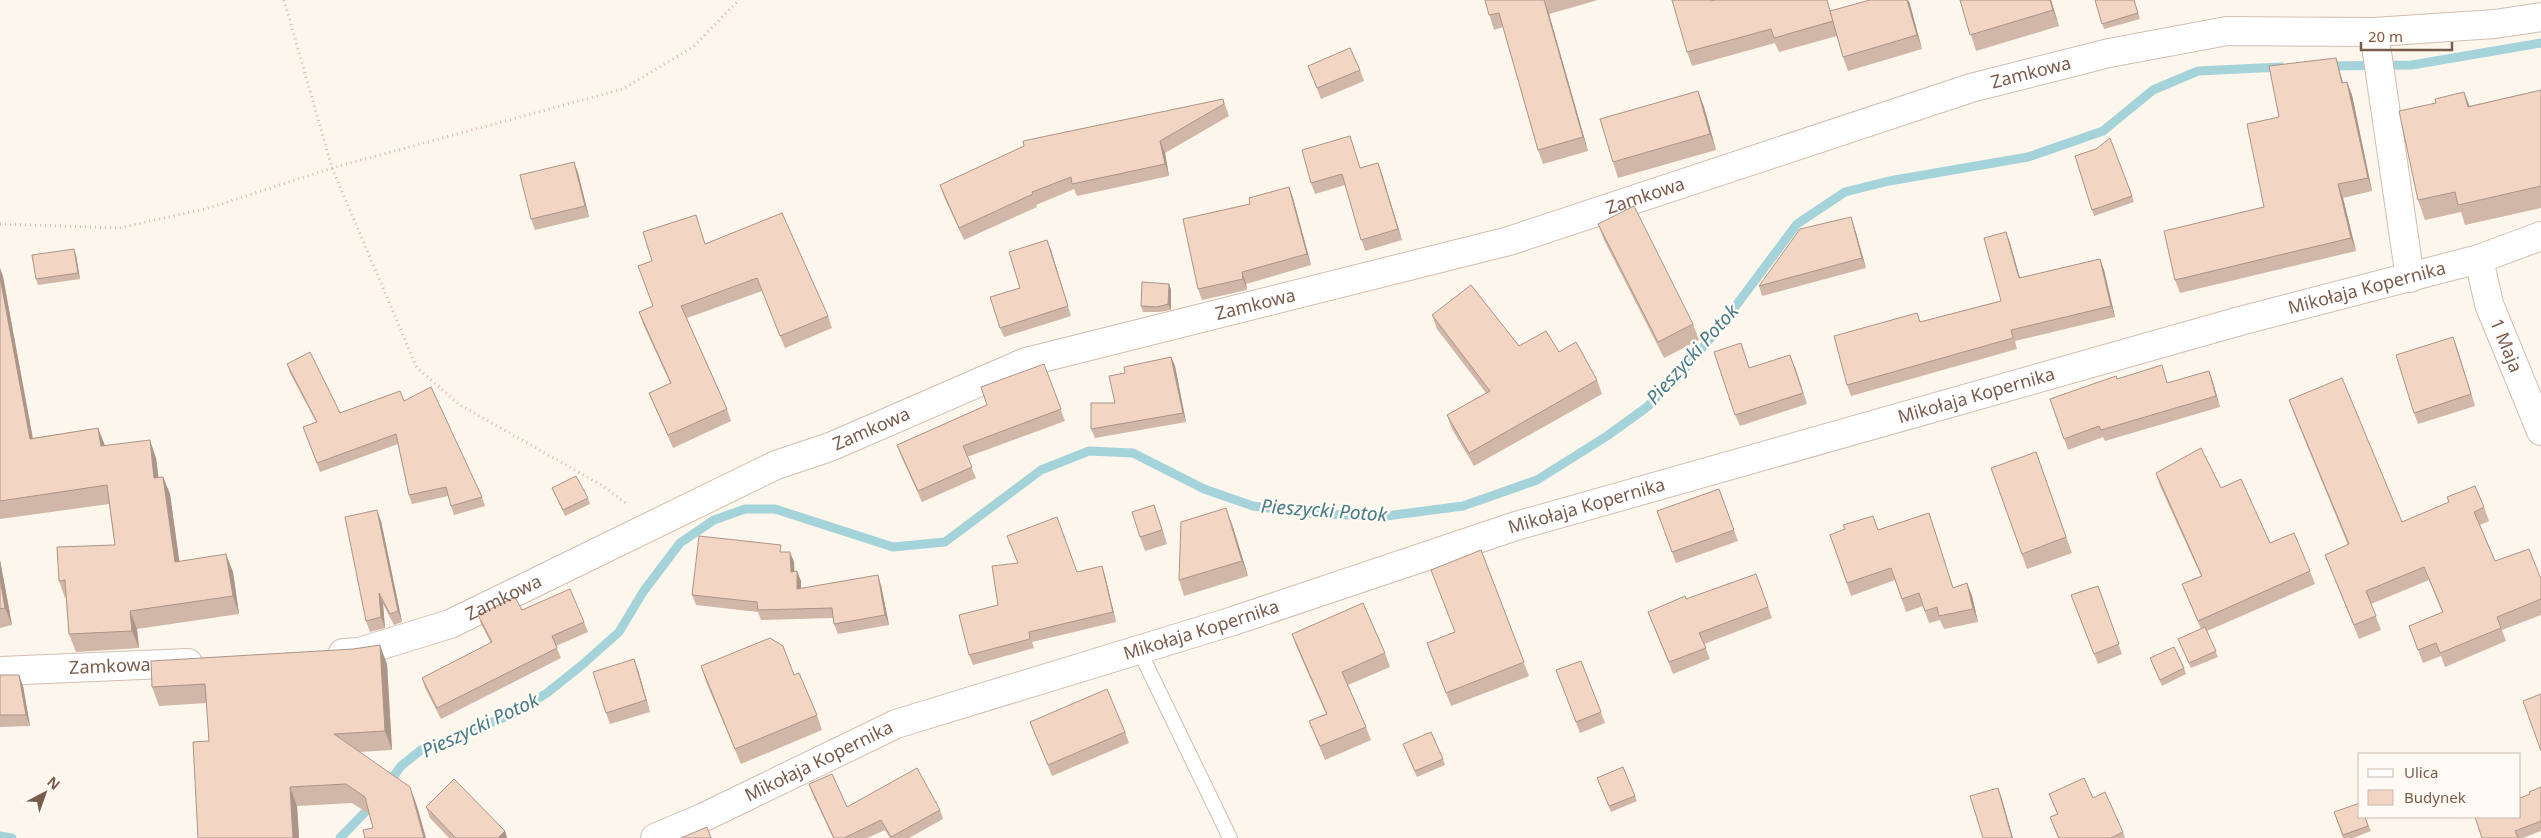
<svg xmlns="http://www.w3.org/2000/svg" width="2541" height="838" viewBox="0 0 2541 838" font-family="'Noto Sans',sans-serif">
	<rect width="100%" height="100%" fill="#fdf6ec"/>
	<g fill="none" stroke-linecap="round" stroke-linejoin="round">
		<g stroke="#a5d3da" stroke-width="9">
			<polyline points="2326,66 2412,65 2541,43"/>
			<polyline points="387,785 401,766 421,750 513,714 547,693 582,665 619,632 643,592 680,543 714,520 745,509 775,509 893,547 945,542 1041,470 1089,451 1133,453 1204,489 1253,506 1316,514 1386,516 1463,506 1537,480 1607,436 1647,407 1681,373 1720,327 1797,224 1845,192 1889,181 2028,157 2103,131 2153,90 2198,71 2281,67"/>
			<polyline points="0,836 12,838"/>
			<polyline points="340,838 373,804"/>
		</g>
		<defs>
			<polyline id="service" points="1139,650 1230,838"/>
			<g id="minor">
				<polyline points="2374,32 2410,278"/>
				<path id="s1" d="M2479 259 2489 304 2541 431"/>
				<path id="s2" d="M343 653 359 652 450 624 776 465 830 447 1026 362 1509 241 1971 88 2109 53 2227 31 2374 32 2495 24 2541 17"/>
				<path id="s3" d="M0 671 188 663"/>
			</g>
			<g id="tertiary">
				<path id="s4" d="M655 838 702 818 896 724 1233 621 1516 526 2240 321 2479 259 2541 236"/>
			</g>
		</defs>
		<use href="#service" stroke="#d1beb0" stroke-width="16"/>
		<use href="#minor" stroke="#d1beb0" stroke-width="30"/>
		<use href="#tertiary" stroke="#d1beb0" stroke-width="30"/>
		<g stroke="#d9b8a5" stroke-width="3" stroke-dasharray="1 4" stroke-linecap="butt">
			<polyline points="284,0 332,168 417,368 460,405 603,486 628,505"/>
			<polyline points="0,224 119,228 209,208 332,168 623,89 693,47 739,0"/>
		</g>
		<use href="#service" stroke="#fff" stroke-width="14"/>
		<use href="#minor" stroke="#fff" stroke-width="28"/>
		<use href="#tertiary" stroke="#fff" stroke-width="28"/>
	</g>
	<g fill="#d1b7a8">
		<polygon points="1485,0 1598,0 1549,14 1588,151 1543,164 1538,150 1503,27 1494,30"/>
		<polygon points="1870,0 1908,0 1922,49 1848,71 1843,57 1837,36 1779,52 1775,43 1692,66 1687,52 1712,1 1831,11"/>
		<polygon points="1960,0 2051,0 2059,26 1976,51"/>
		<polygon points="2095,0 2134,0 2140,19 2104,29"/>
		<polygon points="2336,58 2340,72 2343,83 2347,82 2352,95 2372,191 2343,198 2356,251 2180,293 2175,280 2264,207 2279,117"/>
		<polygon points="1308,66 1360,70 1364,81 1321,99"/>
		<polygon points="2541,90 2541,208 2465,225 2461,212 2425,220 2418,200 2469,106"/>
		<polygon points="1698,91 1704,107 1716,150 1618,178 1613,162"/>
		<polygon points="1223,99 1229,116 1165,153 1169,176 1077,196 1074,189 1036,205 1037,207 964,240 944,197 940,185"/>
		<polygon points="1350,136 1360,168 1378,163 1402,240 1365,251 1345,185 1315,194 1311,183"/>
		<polygon points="2110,138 2134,202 2094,216 2092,210"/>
		<polygon points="574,162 578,173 589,217 535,230 531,219"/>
		<polygon points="1289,187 1293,198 1311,265 1246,284 1247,290 1202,300 1198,289 1250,204"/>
		<polygon points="1851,217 1854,226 1866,268 1762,296 1759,286"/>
		<polygon points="1598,224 1693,324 1699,340 1664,358 1604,240"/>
		<polygon points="2006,232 2010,243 2020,278 2100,259 2104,270 2115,317 2015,341 2017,349 1851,396 1847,385 1920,322 2001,301"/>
		<polygon points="706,244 828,316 832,328 785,348 762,291 687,318 727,409 731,421 673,448 654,405 649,393 670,383 643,324 639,312 653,306"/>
		<polygon points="1051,250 1071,316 1004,337 1000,328"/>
		<polygon points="76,255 80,279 38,285 36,279"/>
		<polygon points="0,268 3,277 33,438 98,428 105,446 156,458 158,477 163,477 170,494 179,561 233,572 239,614 137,629 139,648 76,652 69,634 66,598 65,598 59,581 115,545 109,504 0,519"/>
		<polygon points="1169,284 1171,290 1171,310 1159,312 1143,312 1141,306"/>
		<polygon points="1432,315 1519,346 1559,352 1597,380 1602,394 1474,466 1452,429 1447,415 1486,393 1437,329"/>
		<polygon points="1741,343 1749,368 1795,366 1807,404 1740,426 1735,415"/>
		<polygon points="2457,348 2475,406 2418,424 2414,413"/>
		<polygon points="1171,357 1175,366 1186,422 1095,438 1091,429 1115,403 1125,373"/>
		<polygon points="287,364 340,413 404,401 482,497 485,506 454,515 448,496 412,504 409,495 398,444 320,472 303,427 316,422 290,373"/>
		<polygon points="1044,364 1065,421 967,457 976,478 922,502 901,456 897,445 987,405"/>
		<polygon points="2209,371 2220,407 2105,441 2103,437 2068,450 2050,399 2117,379 2168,383"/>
		<polygon points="2289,400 2402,522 2449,503 2447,497 2484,507 2489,521 2480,525 2495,561 2541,579 2541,615 2502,630 2506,641 2445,667 2441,656 2423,663 2409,626 2442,612 2429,580 2371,604 2381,630 2359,639 2325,555 2348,545 2294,414"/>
		<polygon points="2036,452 2072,553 2027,569 1991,468"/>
		<polygon points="2156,473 2221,488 2270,543 2310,571 2315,584 2207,631 2218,657 2191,668 2178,639 2201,629 2182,584 2201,576 2160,486"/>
		<polygon points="552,488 588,498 590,504 565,516"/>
		<polygon points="1719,489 1738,541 1676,563 1657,511"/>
		<polygon points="1154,505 1167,544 1145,551 1140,537"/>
		<polygon points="1929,513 1953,588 1967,583 1972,596 1978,622 1944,629 1940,620 1929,623 1923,606 1906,612 1895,580 1851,596 1830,535 1878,530"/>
		<polygon points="381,521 402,622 394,625 383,604 385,628 370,632 366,621"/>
		<polygon points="1232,524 1248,576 1184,596 1179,580"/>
		<polygon points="1007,536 1077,572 1102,566 1105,576 1116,622 1032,642 1034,648 973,665 969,655 998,605 1018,563"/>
		<polygon points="1481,550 1529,676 1451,706 1432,656 1455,632"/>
		<polygon points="784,552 794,562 794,572 801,581 801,588 881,585 889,625 838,634 834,624 833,618 761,620 758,612 696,605 692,595"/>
		<polygon points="0,560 12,625 0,628"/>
		<polygon points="1756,574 1772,618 1704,644 1710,659 1673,674 1648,612 1686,599"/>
		<polygon points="2098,586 2122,654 2098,664 2071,595"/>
		<polygon points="522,610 584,622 588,632 556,646 561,658 441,719 425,688 422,678 491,643 482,626 478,615"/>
		<polygon points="1292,634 1385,653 1390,667 1348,685 1366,727 1371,740 1325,760 1309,721 1326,714 1297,648"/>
		<polygon points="2150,658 2184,668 2186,674 2162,686"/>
		<polygon points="1581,661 1605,723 1580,733 1556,670"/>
		<polygon points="387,664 392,750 359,752 417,806 373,828 369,814 352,803 297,806 299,838 198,838 209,741 207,703 159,706 152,687"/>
		<polygon points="701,666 794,675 817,715 822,730 741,764 706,682"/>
		<polygon points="638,670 650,712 610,724 606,713"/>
		<polygon points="0,675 23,686 30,726 0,727"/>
		<polygon points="1030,722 1125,732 1129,743 1052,776"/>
		<polygon points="1405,749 1443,759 1445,765 1417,777"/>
		<polygon points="1623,767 1637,801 1611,812 1597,778"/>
		<polygon points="809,784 847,807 940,810 943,819 909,838 890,838 885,830 867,838 833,838 812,793"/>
		<polygon points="2541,787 2541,831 2523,838 2482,838 2530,794"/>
		<polygon points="2049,794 2093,798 2123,832 2125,838 2058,838 2050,817 2057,814"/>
		<polygon points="426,807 505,831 507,838 449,838 430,818"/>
		<polygon points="2334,812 2365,817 2371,831 2353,838 2343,838"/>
	</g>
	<g fill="#aa9588">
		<polygon points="1544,0 1549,14 1588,151 1583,137"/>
		<polygon points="1907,0 1908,0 1910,4 1922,49 1917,35"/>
		<polygon points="2050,0 2051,0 2059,26 2053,10"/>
		<polygon points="2336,58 2340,72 2346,96 2342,83"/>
		<polygon points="2347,82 2352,95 2372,191 2368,178"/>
		<polygon points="1698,91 1704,107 1716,150 1710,134"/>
		<polygon points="2464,92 2472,112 2468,107"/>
		<polygon points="1160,141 1165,153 1169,176 1165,164"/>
		<polygon points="574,162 578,173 589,217 585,206"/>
		<polygon points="1378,163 1382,174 1402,240 1398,229"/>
		<polygon points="2338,184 2343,198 2356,251 2351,238"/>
		<polygon points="1289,187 1293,198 1311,265 1307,254"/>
		<polygon points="1851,217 1854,226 1866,268 1862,258"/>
		<polygon points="2006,232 2010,243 2023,289 2019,278"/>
		<polygon points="1047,240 1051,250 1071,316 1068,306"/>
		<polygon points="74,249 76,255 80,279 78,273"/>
		<polygon points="2100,259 2104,270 2115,317 2111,306"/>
		<polygon points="0,268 3,277 36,457 30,439 0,277"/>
		<polygon points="1242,272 1246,284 1247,290 1243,279"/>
		<polygon points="1169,284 1171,290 1171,310 1168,304"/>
		<polygon points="2453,337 2457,348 2475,406 2471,394"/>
		<polygon points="1171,357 1175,366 1186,422 1183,413"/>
		<polygon points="2209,371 2213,382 2220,407 2216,396"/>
		<polygon points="98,428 105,446 101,446"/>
		<polygon points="150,440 156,458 161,496 154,478"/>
		<polygon points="163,477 170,494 182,580 175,562"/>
		<polygon points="1154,505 1159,519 1167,544 1162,530"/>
		<polygon points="1226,508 1232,524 1248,576 1242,561"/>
		<polygon points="377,510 381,521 402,622 398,611"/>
		<polygon points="790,552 794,562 795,582 791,572"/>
		<polygon points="226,554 233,572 239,614 233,596"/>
		<polygon points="0,560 12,625 5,608 0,578"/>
		<polygon points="1102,566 1105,576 1116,622 1113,612"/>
		<polygon points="797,571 801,581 801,599 797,589"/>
		<polygon points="878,575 881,585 889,625 885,615"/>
		<polygon points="1967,583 1972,596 1978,622 1973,609"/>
		<polygon points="379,593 383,604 385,628 381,617"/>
		<polygon points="130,611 137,629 139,648 132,631"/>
		<polygon points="380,645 387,664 392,750 385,731"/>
		<polygon points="634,659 638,670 650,712 646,700"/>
		<polygon points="19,675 23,686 30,726 26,715"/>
		<polygon points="290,787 297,806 299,838 293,838"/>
		<polygon points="410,787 417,806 426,838 424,838"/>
		<polygon points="1998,788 2002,799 2013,838 2012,838"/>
		<polygon points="505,831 507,838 498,838"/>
	</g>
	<g fill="#f3d5c3" stroke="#aa9588">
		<polygon points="1485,0 1544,0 1583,137 1538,150 1499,13 1489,15"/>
		<polygon points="1672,0 1710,0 1711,1 1715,0 1827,0 1833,21 1774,38 1771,29 1687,52"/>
		<polygon points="1870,0 1907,0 1917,35 1843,57 1830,11"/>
		<polygon points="1960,0 2050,0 2053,10 1970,35"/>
		<polygon points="2095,0 2134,0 2138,13 2102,24"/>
		<polygon points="1350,48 1360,70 1317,88 1308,66"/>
		<polygon points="2336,58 2342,83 2347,82 2368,178 2338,184 2351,238 2175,280 2164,231 2264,207 2247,124 2279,117 2269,66"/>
		<polygon points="2541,90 2541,186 2458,205 2455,192 2418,200 2399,111 2436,103 2435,99 2464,92 2468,107"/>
		<polygon points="1698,91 1710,134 1613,162 1600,119"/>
		<polygon points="1223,99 1224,104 1160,141 1165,164 1072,184 1071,177 1032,192 1033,194 959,228 940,185 1024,146 1023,141"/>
		<polygon points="1350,136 1360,168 1378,163 1398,229 1361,240 1342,174 1311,183 1302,150"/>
		<polygon points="2110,138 2132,196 2092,210 2075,156 2096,149"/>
		<polygon points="574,162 585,206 531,219 520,175"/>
		<polygon points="1289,187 1307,254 1242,272 1243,279 1198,289 1183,219 1250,204 1249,198"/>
		<polygon points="1634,206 1693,324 1658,342 1598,224"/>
		<polygon points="782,213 828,316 780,336 757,278 681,306 727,409 668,435 649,393 671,383 639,312 653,306 638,266 652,261 643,232 696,215 705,244"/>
		<polygon points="1851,217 1862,258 1759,286 1800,229"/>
		<polygon points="2006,232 2019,278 2100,259 2111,306 2011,330 2013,338 1847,385 1834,336 1917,313 1920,322 2001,301 1984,238"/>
		<polygon points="1047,240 1068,306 1000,328 990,297 1020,288 1009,252"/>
		<polygon points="74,249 78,273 36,279 32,255"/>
		<polygon points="0,277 30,439 98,428 101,446 150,440 154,478 163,477 175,562 226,554 233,596 130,611 132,631 69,634 65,580 59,581 57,547 115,545 107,485 0,501"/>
		<polygon points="1142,282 1169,284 1168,304 1157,307 1141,306"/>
		<polygon points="1471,285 1519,346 1546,331 1559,352 1576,342 1597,380 1469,453 1447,415 1490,391 1432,315"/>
		<polygon points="2453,337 2471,394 2414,413 2396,355"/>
		<polygon points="1741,343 1749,368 1790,355 1803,393 1735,415 1714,352"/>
		<polygon points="310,352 340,413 400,391 404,401 431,387 482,497 451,506 446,487 409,495 396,434 317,463 303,427 317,422 287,364"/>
		<polygon points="1171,357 1183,413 1091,429 1091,403 1115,403 1109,376 1125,373 1124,367"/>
		<polygon points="1044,364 1061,409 963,446 972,467 918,491 897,445 987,405 981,387"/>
		<polygon points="2162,365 2167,383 2209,371 2216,396 2101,430 2099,426 2064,439 2050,399 2116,376 2117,379"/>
		<polygon points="2342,378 2402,522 2449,502 2447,497 2475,486 2484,507 2474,512 2495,561 2529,549 2541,579 2541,599 2497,617 2501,628 2440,653 2436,643 2418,650 2409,626 2443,612 2424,567 2366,591 2376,616 2354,625 2325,555 2349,544 2289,400"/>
		<polygon points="2201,448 2221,488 2241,479 2270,543 2294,533 2310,571 2198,621 2182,584 2202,576 2156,473"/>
		<polygon points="2036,452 2066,537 2022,554 1991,468"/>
		<polygon points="576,476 588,498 563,510 552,488"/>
		<polygon points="1719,489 1734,530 1672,552 1657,511"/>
		<polygon points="1154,505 1162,530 1140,537 1132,512"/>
		<polygon points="1226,508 1242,561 1179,580 1181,522"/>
		<polygon points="377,510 398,611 390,614 379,593 381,617 366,621 345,517"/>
		<polygon points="1929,513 1953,588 1967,583 1973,609 1939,616 1937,607 1925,611 1919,593 1902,599 1891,568 1847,583 1830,535 1845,529 1843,525 1873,516 1878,530"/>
		<polygon points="1057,517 1077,572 1102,566 1113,612 1029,632 1030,639 969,655 959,615 998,605 992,566 1018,563 1007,536"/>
		<polygon points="699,536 781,545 780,552 790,552 791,572 797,571 797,589 878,575 885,615 834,624 832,608 758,610 757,602 692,595"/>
		<polygon points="1481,550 1524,662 1446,693 1427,643 1455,632 1431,570"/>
		<polygon points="1756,574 1768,607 1699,633 1706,648 1669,662 1648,612 1685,596 1686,599"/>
		<polygon points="0,578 5,608 0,609"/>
		<polygon points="2098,586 2119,644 2094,654 2071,595"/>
		<polygon points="570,589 584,622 552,636 557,648 437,708 422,678 492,642 478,615 515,597 522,610"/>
		<polygon points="1363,603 1385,653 1342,672 1366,727 1320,746 1309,721 1327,714 1292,634"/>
		<polygon points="2205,627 2216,651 2189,663 2178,639"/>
		<polygon points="770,638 783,646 794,675 799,673 817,715 735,749 701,666"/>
		<polygon points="380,645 385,731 334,734 410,787 424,838 365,838 363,830 373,828 365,797 346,784 290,787 293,838 198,838 193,742 209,741 205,684 152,687 151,661 353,649"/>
		<polygon points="2174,647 2184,668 2160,680 2150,658"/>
		<polygon points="634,659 646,700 606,713 593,672"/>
		<polygon points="1581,661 1601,712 1576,722 1556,670"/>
		<polygon points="0,675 19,675 26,715 0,715"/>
		<polygon points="1107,689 1125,732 1048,765 1030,722"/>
		<polygon points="2541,694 2541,751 2523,701"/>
		<polygon points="1431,732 1443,759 1415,771 1403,744"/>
		<polygon points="1623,767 1635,796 1609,806 1597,778"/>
		<polygon points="917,768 940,810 891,837 881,820 844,838 834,838 809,784 832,774 847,807"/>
		<polygon points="2084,778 2093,798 2105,792 2123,832 2111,838 2059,838 2050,817 2058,814 2049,794"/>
		<polygon points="454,779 505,831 498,838 456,838 426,807"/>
		<polygon points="2541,787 2541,821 2515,831 2518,838 2482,838 2475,817 2520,817 2520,798 2530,794 2529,792"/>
		<polygon points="1998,788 2012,838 1983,838 1970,796"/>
		<polygon points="2360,803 2360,817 2365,817 2368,826 2343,835 2334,812"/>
		<polygon points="707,827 711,838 681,838"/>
	</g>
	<g text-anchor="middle" stroke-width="5" stroke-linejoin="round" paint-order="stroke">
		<g font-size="18" fill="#7a5c4d" stroke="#fffaf3">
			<text dy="6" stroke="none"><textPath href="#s2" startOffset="1791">Zamkowa</textPath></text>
			<text dy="6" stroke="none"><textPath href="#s2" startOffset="1386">Zamkowa</textPath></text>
			<text dy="6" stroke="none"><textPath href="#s4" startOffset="1801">Mikołaja Kopernika</textPath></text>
			<text dy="6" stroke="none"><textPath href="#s2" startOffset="981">Zamkowa</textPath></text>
			<text dy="6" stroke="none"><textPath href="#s1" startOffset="91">1 Maja</textPath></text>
			<text dy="6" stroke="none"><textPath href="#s4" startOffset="1396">Mikołaja Kopernika</textPath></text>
			<text dy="6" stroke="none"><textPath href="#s2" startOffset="576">Zamkowa</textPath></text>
			<text dy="6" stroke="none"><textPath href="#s4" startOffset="991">Mikołaja Kopernika</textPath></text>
			<text dy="6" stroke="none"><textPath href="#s2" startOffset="171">Zamkowa</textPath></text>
			<text dy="6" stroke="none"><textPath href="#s4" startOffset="586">Mikołaja Kopernika</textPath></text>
			<text dy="6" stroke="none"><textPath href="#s3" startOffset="110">Zamkowa</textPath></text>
			<text dy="6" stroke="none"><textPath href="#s4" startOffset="181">Mikołaja Kopernika</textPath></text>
		</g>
		<g font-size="19" font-style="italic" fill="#437c86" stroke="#fffaf3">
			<text transform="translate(1692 354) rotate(-48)" y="7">Pieszycki Potok</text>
			<text transform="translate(1324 510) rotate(4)" y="7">Pieszycki Potok</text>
			<text transform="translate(480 725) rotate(-25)" y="7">Pieszycki Potok</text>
		</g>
	</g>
	<rect x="2358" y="753" width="162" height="65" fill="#fffaf3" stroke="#cabbb1"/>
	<rect x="2368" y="769" width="25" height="8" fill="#ffffff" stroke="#cabbb1"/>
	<text x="2404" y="778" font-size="15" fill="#7a5c4d">Ulica</text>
	<rect x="2368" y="790" width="25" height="15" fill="#f3d5c3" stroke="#cabbb1"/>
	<text x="2404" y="803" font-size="15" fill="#7a5c4d">Budynek</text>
	<g transform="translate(45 793) rotate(41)" stroke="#fffaf3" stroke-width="4" paint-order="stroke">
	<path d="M0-4L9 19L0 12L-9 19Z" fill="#7a5c4d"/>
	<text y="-8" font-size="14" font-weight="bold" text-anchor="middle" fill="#7a5c4d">N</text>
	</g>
	<path d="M2361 42v8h91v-8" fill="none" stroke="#7a5c4d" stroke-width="2.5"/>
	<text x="2368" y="42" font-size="15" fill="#7a5c4d" stroke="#fffaf3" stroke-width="4" paint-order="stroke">20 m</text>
</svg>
